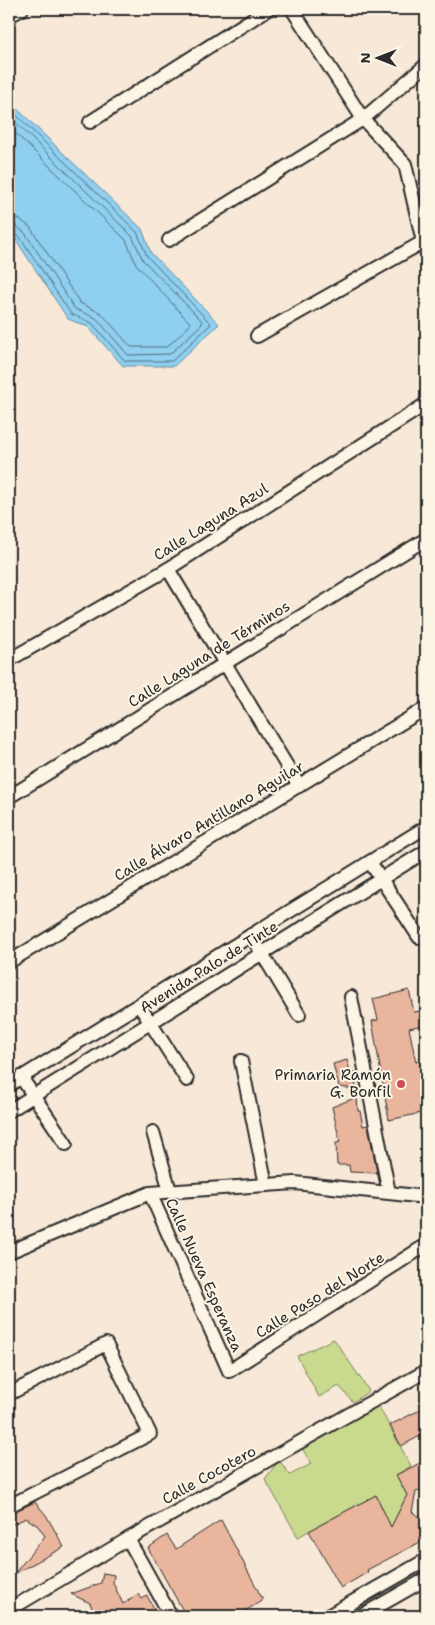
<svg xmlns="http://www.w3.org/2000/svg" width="435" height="1625" viewBox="0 0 435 1625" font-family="'Shantell Sans',sans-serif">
	<rect width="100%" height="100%" fill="#f8e8d7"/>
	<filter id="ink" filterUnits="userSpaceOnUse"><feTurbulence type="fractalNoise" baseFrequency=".02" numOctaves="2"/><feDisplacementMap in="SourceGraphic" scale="10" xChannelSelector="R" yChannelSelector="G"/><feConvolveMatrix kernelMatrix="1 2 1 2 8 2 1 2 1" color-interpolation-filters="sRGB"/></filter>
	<g filter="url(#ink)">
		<g fill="#c9da8e" stroke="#7a825c">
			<polygon points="334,1339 369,1391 353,1402 339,1386 319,1397 297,1356"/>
			<polygon points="378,1405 411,1466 396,1475 407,1495 391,1528 376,1495 298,1537 265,1479 279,1460 290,1475 311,1464 301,1446"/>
		</g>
		<polygon fill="#8fcff0" stroke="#678da1" points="9,101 142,229 151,253 219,324 174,366 123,366 88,327 68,319 16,240 9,234"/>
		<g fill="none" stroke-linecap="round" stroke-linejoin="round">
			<g stroke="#536d7a" stroke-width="1">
				<polyline points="9,108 137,232 147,256 211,324 172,361 125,361 92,323 71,314 20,237 9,230"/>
				<polyline points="9,116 132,236 143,260 202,321 202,324 170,354 128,355 96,318 75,309 25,233 16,226 9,224"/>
				<polyline points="9,127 126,240 136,264 191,324 167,347 131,347 101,313 80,303 30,227 18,218 9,217"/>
			</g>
		</g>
		<g fill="#eab59d" stroke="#2b2b2b">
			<polygon points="409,990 414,1012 420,1011 423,1025 409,1028 416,1062 420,1061 422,1076 426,1075 426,1112 389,1120 372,1021 378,1020 373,999"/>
			<polygon points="347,1060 351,1074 355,1072 356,1089 339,1087 333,1064"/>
			<polygon points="357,1097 358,1111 360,1111 363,1126 368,1125 377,1173 350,1172 349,1165 337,1165 336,1143 340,1142 332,1107"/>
			<polygon points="426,1407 426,1433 401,1446 390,1425"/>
			<polygon points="426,1460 426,1489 416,1492 412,1512 422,1518 426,1526 426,1539 367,1570 368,1572 341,1588 309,1531 376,1495 391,1527 407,1495 396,1475"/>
			<polygon points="35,1502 46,1515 64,1547 14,1574 45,1536 38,1526 26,1518 9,1526 9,1514"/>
			<polygon points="221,1520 263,1600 237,1616 186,1616 148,1548 167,1535 176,1549"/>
			<polygon points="103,1573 114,1575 113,1583 123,1604 138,1594 142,1599 147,1596 155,1610 142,1616 95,1616 90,1603 71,1594 101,1583"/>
		</g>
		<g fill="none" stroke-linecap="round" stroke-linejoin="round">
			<defs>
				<g id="street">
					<polyline points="292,9 363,119 405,164 423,242 426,246"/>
					<polyline points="9,16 22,9"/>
					<polyline points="90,122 268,9"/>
					<polyline points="169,240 363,119 426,65"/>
					<polyline points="257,336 423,242"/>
					<polyline points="168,569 299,786"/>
					<polyline points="9,660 168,569 426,404"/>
					<polyline points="9,797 426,539"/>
					<polyline points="370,862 419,937"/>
					<polyline points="251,935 299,1015"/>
					<polyline points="9,962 426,708"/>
					<polyline points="351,997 389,1193"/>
					<polyline points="139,1005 187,1080"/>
					<polyline points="241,1061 266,1185"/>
					<polyline points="21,1077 66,1144"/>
					<polyline points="9,1085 426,827"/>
					<polyline points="9,1111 426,851"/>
					<polyline points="153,1132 170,1191"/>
					<polyline points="150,1193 229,1371 426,1245"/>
					<polyline points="9,1252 150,1193 295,1183 426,1197"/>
					<polyline points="9,1394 106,1344 150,1434 9,1506"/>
					<polyline points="128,1539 171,1616"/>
					<polyline points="9,1610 128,1539 426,1371"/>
					<polyline points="328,1616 426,1560"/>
					<polyline points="361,1616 426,1579"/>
				</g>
			</defs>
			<use href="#street" stroke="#2b2b2b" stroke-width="16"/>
			<use href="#street" stroke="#fcf5e5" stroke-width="12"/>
		</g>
	</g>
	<circle fill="#d1495b" stroke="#fcf5e5" stroke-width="2" cx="401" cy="1084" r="5"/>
	<g text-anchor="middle" stroke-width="4" stroke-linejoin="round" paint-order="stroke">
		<g font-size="15" fill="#2b2b2b" stroke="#fcf5e5">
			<text transform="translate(211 522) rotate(-32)" y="5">Calle Laguna Azul</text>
			<text transform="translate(209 654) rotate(-32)" y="5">Calle Laguna de Términos</text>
			<text transform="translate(209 821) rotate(-31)" y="5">Calle Álvaro Antillano Aguilar</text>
			<text transform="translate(209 967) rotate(-32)" y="5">Avenida Palo de Tinte</text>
			<text transform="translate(204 1275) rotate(66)" y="5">Calle Nueva Esperanza</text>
			<text transform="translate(320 1295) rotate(-32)" y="5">Calle Paso del Norte</text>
			<text transform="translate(209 1475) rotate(-29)" y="5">Calle Cocotero</text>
		</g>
		<g font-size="15" fill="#2b2b2b" stroke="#fcf5e5" text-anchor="end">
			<text x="391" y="1080">Primaria Ramón<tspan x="391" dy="17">G. Bonfil</tspan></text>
		</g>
	</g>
	<rect width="435" height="1625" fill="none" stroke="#fcf5e5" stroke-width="30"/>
	<rect x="15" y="15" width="405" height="1595" fill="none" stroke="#2b2b2b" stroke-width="2" filter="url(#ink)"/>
	<g transform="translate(378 58) rotate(270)" stroke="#fcf5e5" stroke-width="4" paint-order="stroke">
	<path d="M0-4L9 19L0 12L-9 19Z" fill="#2b2b2b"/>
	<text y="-8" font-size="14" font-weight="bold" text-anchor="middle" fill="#2b2b2b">N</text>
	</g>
</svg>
